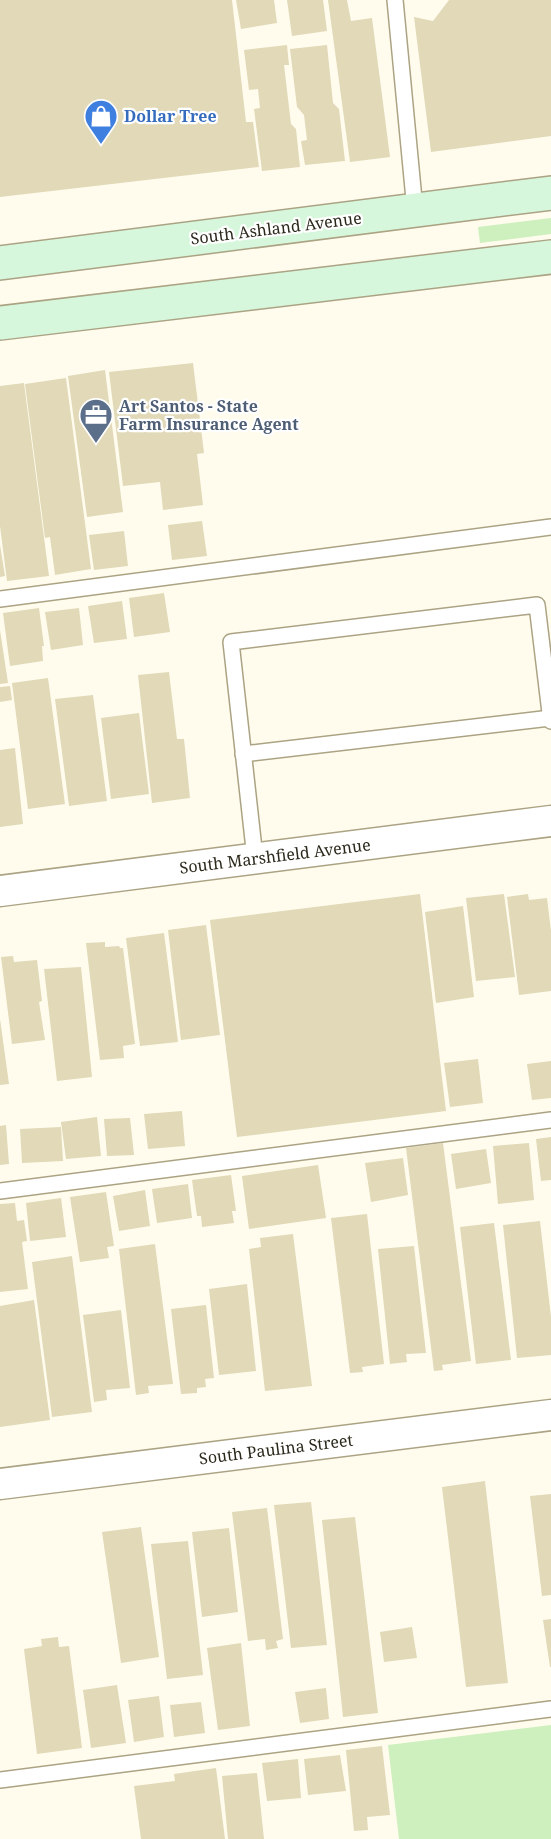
<svg xmlns="http://www.w3.org/2000/svg" width="551" height="1839" viewBox="0 0 551 1839" font-family="'Noto Serif',serif">
	<rect width="100%" height="100%" fill="#fffcee"/>
	<g fill="#cdf0be">
		<polygon points="551,218 551,234 480,243 478,227"/>
		<polygon points="551,1725 551,1839 399,1839 388,1745"/>
	</g>
	<g fill="#e1d9b7">
		<polygon points="0,0 232,0 246,122 253,122 259,167 0,197"/>
		<polygon points="236,0 274,0 277,23 241,29"/>
		<polygon points="287,0 323,0 327,31 292,36"/>
		<polygon points="328,0 347,0 351,21 372,18 390,157 350,162"/>
		<polygon points="449,0 551,0 551,136 431,152 414,17 433,21"/>
		<polygon points="287,45 289,65 284,65 291,124 296,129 300,167 262,171 254,109 260,108 258,89 249,90 244,50"/>
		<polygon points="327,45 333,103 339,109 345,161 305,165 301,141 307,140 304,115 297,107 290,49"/>
		<polygon points="193,363 204,453 197,454 203,505 163,510 160,482 123,486 109,372"/>
		<polygon points="105,370 123,512 87,517 68,376"/>
		<polygon points="66,378 91,569 55,575 50,537 45,538 25,384"/>
		<polygon points="24,383 49,576 7,581 0,526 0,386"/>
		<polygon points="202,521 207,556 172,560 168,525"/>
		<polygon points="124,531 128,566 94,570 89,535"/>
		<polygon points="0,545 5,576 0,577"/>
		<polygon points="164,593 170,632 134,637 129,598"/>
		<polygon points="122,601 127,639 94,643 88,606"/>
		<polygon points="39,608 44,646 42,646 43,661 10,666 3,613"/>
		<polygon points="79,608 83,645 51,650 45,612"/>
		<polygon points="0,630 8,683 0,684"/>
		<polygon points="169,672 177,739 184,739 190,798 152,803 138,675"/>
		<polygon points="48,678 65,804 28,809 12,683"/>
		<polygon points="10,686 12,700 0,702 0,687"/>
		<polygon points="93,695 107,801 69,806 55,699"/>
		<polygon points="139,713 149,794 111,799 101,718"/>
		<polygon points="15,748 23,824 0,827 0,750"/>
		<polygon points="420,894 446,1111 237,1137 210,920"/>
		<polygon points="504,894 515,977 476,981 466,898"/>
		<polygon points="528,894 529,900 547,898 551,931 551,991 519,995 507,897"/>
		<polygon points="463,906 474,997 436,1003 425,912"/>
		<polygon points="206,925 220,1035 181,1040 168,930"/>
		<polygon points="164,933 178,1042 140,1046 126,938"/>
		<polygon points="105,942 105,947 119,946 120,948 123,948 135,1044 123,1046 124,1058 100,1060 86,943"/>
		<polygon points="13,956 14,962 37,960 42,1001 39,1002 45,1040 12,1044 1,957"/>
		<polygon points="81,967 92,1077 57,1081 44,969"/>
		<polygon points="0,1019 9,1084 0,1085"/>
		<polygon points="478,1059 483,1103 450,1107 444,1063"/>
		<polygon points="551,1061 551,1098 532,1100 527,1064"/>
		<polygon points="182,1111 185,1146 148,1149 144,1114"/>
		<polygon points="97,1117 101,1156 66,1159 61,1122"/>
		<polygon points="130,1118 134,1155 107,1156 104,1119"/>
		<polygon points="6,1125 9,1164 0,1165 0,1126"/>
		<polygon points="61,1127 63,1161 22,1163 20,1129"/>
		<polygon points="551,1137 551,1180 541,1181 536,1139"/>
		<polygon points="443,1143 471,1361 442,1365 443,1370 434,1371 406,1148"/>
		<polygon points="529,1143 534,1200 498,1204 493,1146"/>
		<polygon points="486,1149 491,1183 456,1189 451,1154"/>
		<polygon points="403,1158 408,1195 371,1202 365,1163"/>
		<polygon points="318,1165 326,1218 249,1229 242,1176"/>
		<polygon points="231,1175 236,1211 232,1211 234,1223 202,1227 201,1216 197,1216 192,1180"/>
		<polygon points="188,1184 192,1218 157,1223 152,1189"/>
		<polygon points="145,1190 150,1226 119,1231 113,1196"/>
		<polygon points="106,1192 114,1246 107,1247 109,1258 80,1262 70,1197"/>
		<polygon points="61,1198 66,1237 30,1241 26,1203"/>
		<polygon points="15,1203 17,1221 24,1220 27,1241 22,1242 28,1289 0,1292 0,1204"/>
		<polygon points="367,1214 384,1364 362,1367 363,1372 350,1373 331,1218"/>
		<polygon points="540,1221 551,1317 551,1355 517,1358 503,1225"/>
		<polygon points="494,1223 511,1360 476,1364 460,1227"/>
		<polygon points="293,1234 312,1386 265,1391 249,1249 261,1247 260,1238"/>
		<polygon points="155,1244 173,1384 148,1386 149,1393 136,1395 119,1249"/>
		<polygon points="414,1246 426,1353 406,1354 407,1362 390,1364 378,1249"/>
		<polygon points="72,1256 92,1412 52,1417 32,1262"/>
		<polygon points="247,1284 256,1371 219,1375 209,1289"/>
		<polygon points="34,1300 50,1420 0,1427 0,1306"/>
		<polygon points="206,1305 214,1378 205,1379 206,1387 197,1388 197,1393 181,1394 171,1309"/>
		<polygon points="121,1310 130,1388 106,1390 107,1400 94,1402 83,1315"/>
		<polygon points="485,1481 508,1683 466,1687 442,1487"/>
		<polygon points="551,1494 551,1595 542,1596 530,1496"/>
		<polygon points="311,1502 327,1645 291,1648 274,1505"/>
		<polygon points="267,1508 283,1639 276,1641 278,1648 266,1650 265,1639 248,1641 232,1512"/>
		<polygon points="355,1517 378,1713 343,1717 322,1520"/>
		<polygon points="141,1527 159,1657 121,1663 102,1532"/>
		<polygon points="229,1528 238,1612 202,1617 192,1532"/>
		<polygon points="188,1541 203,1675 167,1679 151,1544"/>
		<polygon points="551,1619 551,1667 550,1667 543,1620"/>
		<polygon points="412,1627 417,1658 384,1662 380,1632"/>
		<polygon points="58,1637 59,1647 69,1646 82,1748 37,1754 24,1649 42,1646 41,1639"/>
		<polygon points="241,1643 250,1726 218,1730 207,1648"/>
		<polygon points="117,1685 126,1743 91,1748 83,1690"/>
		<polygon points="326,1688 329,1719 300,1723 295,1692"/>
		<polygon points="159,1696 164,1737 134,1742 128,1700"/>
		<polygon points="201,1702 205,1733 174,1737 170,1705"/>
		<polygon points="382,1746 390,1815 367,1817 368,1830 354,1831 346,1750"/>
		<polygon points="340,1755 346,1791 308,1795 304,1759"/>
		<polygon points="298,1759 301,1798 267,1801 262,1763"/>
		<polygon points="216,1768 225,1839 141,1839 134,1786 175,1781 174,1774"/>
		<polygon points="257,1773 264,1839 228,1839 222,1776"/>
	</g>
	<g fill="none" stroke-linecap="round" stroke-linejoin="round">
		<defs>
			<g id="lane">
				<polyline points="395,0 415,210"/>
				<polyline points="0,599 551,527"/>
				<polyline points="243,754 551,718"/>
				<polyline points="255,858 231,642 537,605 551,721"/>
				<polyline points="0,1191 551,1120"/>
				<polyline points="0,1780 551,1709"/>
			</g>
			<g id="street">
				<polyline points="0,891 551,821"/>
				<polyline points="0,1484 551,1415"/>
			</g>
			<g id="secondary">
				<polyline points="0,263 551,193"/>
				<polyline points="0,323 551,257"/>
			</g>
		</defs>
		<use href="#lane" stroke="#aba383" stroke-width="18"/>
		<use href="#street" stroke="#aba383" stroke-width="33"/>
		<use href="#secondary" stroke="#aba383" stroke-width="36"/>
		<use href="#lane" stroke="#fff" stroke-width="15"/>
		<use href="#street" stroke="#fff" stroke-width="30"/>
		<use href="#secondary" stroke="#d7f7dd" stroke-width="33"/>
	</g>
	<defs>
		<symbol id="shop-pin" viewBox="-11 -11 22 30"><path d="M0 17L-7.5 6A9.5 9.5 0 1 1 7.5 6Z" fill="#3f7fe0" stroke="#fff"/><path d="M-5-2.5h2.3a2.7 3.5 0 0 1 5.4 0H5L5.5 6h-11ZM-1.5-2.5h3a1.5 2.3 0 0 0-3 0Z" fill="#fff"/></symbol>
		<symbol id="office-pin" viewBox="-11 -11 22 30"><path d="M0 17L-7.5 6A9.5 9.5 0 1 1 7.5 6Z" fill="#5c6f8a" stroke="#fff"/><path d="M-6-3h4V-5.5h4V-3h4V5H-6ZM-1-4.5V-3h2v-1.5ZM-6 0V1H6V0Z" fill="#fff"/></symbol>
	</defs>
	<g fill-rule="evenodd">
		<use href="#shop-pin" x="82" y="97" width="38" height="52"/>
		<use href="#office-pin" x="77" y="396" width="38" height="52"/>
	</g>
	<g text-anchor="middle" stroke-width="4.5" stroke-linejoin="round" paint-order="stroke">
		<g font-size="16" font-weight="bold" fill="#366cbe" stroke="#fff" text-anchor="start">
			<text x="124" y="122">Dollar Tree</text>
		</g>
		<g font-size="16" fill="#2c291c" stroke="#fff">
			<text transform="translate(276 228) rotate(-7)" y="6">South Ashland Avenue</text>
			<text transform="translate(275 856) rotate(-7)" y="6">South Marshfield Avenue</text>
			<text transform="translate(276 1449) rotate(-7)" y="6">South Paulina Street</text>
		</g>
		<g font-size="16" font-weight="bold" fill="#4e5e75" stroke="#fff" text-anchor="start">
			<text x="119" y="412">Art Santos - State<tspan x="119" dy="18">Farm Insurance Agent</tspan></text>
		</g>
	</g>
</svg>
